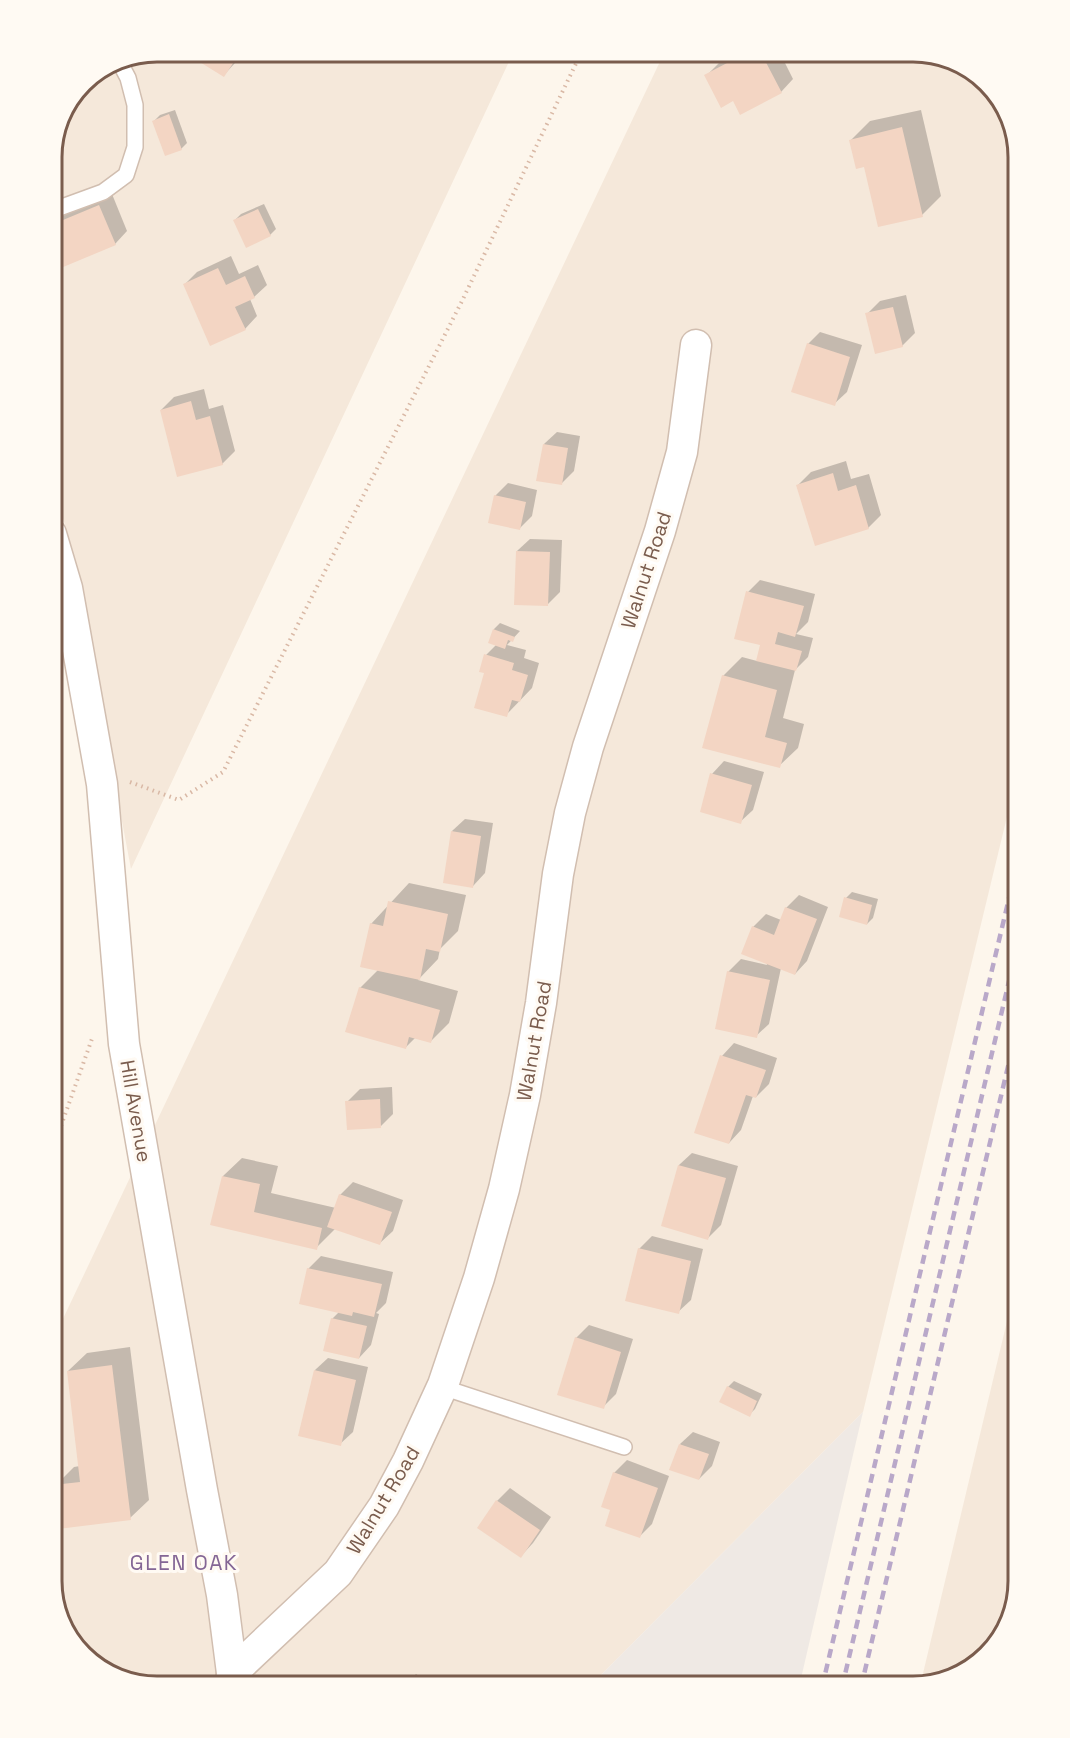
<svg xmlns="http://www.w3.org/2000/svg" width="1070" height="1738" viewBox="0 0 1070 1738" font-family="'Space Grotesk',sans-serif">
	<rect width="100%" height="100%" fill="#fdf6ec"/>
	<g fill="#f5e8da">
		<polygon points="156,51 514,51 131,869 68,535 51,478 51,150 82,82 116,59"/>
		<polygon points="665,51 921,51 972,69 1008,109 1019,156 1019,767 863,1412 589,1687 150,1687 98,1669 62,1629 51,1582 51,1344"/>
		<polygon points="1019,1271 1019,1582 1001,1640 961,1676 920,1686"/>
	</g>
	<polygon fill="#efe9e4" points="863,1412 799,1687 589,1687"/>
	<g fill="#0003">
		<polygon points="185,51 246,51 224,75"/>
		<polygon points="741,51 779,51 793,79 781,92 706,76 719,63"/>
		<polygon points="175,110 187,143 181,149 154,121 160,115"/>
		<polygon points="921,110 941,196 922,215 865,165 851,140 870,121"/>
		<polygon points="112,194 127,231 115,244 51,255 51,220"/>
		<polygon points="264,204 276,229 270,235 235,220 241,214"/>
		<polygon points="231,256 239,274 258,265 267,285 254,297 250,299 257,316 245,329 185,284 197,272"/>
		<polygon points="906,295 915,333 902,346 867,314 880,301"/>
		<polygon points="820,332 862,345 847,392 834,404 808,344"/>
		<polygon points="204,389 209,409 223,405 235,451 222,464 161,410 174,397"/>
		<polygon points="557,432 580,436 574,471 561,484 544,444"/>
		<polygon points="846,461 851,479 869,474 881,515 868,528 798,485 811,472"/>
		<polygon points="508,483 537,490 532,516 519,529 495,496"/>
		<polygon points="530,539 562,540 560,592 548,604 517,551"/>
		<polygon points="760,580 815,594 808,622 796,634 813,638 808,657 795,670 783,718 804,724 798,748 779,766 723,676 742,657 757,661 762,644 748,592"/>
		<polygon points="500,623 520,631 507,645 526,650 524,658 539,663 532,688 506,715 486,672 486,655 496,645 490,642 494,629"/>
		<polygon points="724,761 764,772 753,810 740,822 712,774"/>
		<polygon points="465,819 493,823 485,873 473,886 452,831"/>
		<polygon points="409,883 466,895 458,931 440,949 438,959 418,980 458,991 449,1023 430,1042 416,1037 405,1048 360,988 379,969 371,924"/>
		<polygon points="852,892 878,899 873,918 867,924 846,898"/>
		<polygon points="799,895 828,907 807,961 795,974 781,968 769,1024 756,1036 728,972 741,959 767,965 753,927 766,914 781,920 786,908"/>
		<polygon points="734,1043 777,1058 769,1084 756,1097 753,1096 741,1130 729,1143 722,1056"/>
		<polygon points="392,1087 393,1114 381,1126 347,1102 360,1089"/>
		<polygon points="692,1153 738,1166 721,1225 708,1238 663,1225 679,1165"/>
		<polygon points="242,1158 278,1166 271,1193 336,1208 340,1195 353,1182 403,1200 393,1231 380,1243 336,1228 316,1248 212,1224 223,1176"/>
		<polygon points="652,1236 703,1249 691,1300 678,1312 639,1249"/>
		<polygon points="321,1256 393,1272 386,1303 376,1313 379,1314 371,1345 359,1358 332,1319 340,1311 308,1269"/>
		<polygon points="589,1325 633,1339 616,1394 603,1407 576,1338"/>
		<polygon points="130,1347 149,1500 130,1518 55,1486 74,1467 80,1466 68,1371 87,1353"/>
		<polygon points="328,1358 368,1367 353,1432 340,1444 315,1370"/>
		<polygon points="734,1381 762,1394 755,1409 749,1415 728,1387"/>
		<polygon points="693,1432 720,1442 712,1466 699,1479 680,1444"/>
		<polygon points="627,1460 669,1476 652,1524 639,1537 612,1509 614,1473"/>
		<polygon points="510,1488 551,1517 533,1543 521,1556 497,1501"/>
		<polygon points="416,1674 429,1683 426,1687 393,1687 399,1680 405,1685"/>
	</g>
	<g fill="#f3d5c3">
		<polygon points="182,51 241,51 224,77"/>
		<polygon points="750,51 760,51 782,93 740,115 733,101 721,108 704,75"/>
		<polygon points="169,114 182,150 165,156 152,121"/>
		<polygon points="902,127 923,217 878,227 864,167 856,169 849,140"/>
		<polygon points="99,205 116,245 56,270 51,259 51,225"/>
		<polygon points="258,209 271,236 246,248 233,220"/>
		<polygon points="218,268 226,285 245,276 255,298 235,307 246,330 210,346 183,284"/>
		<polygon points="893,307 903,347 875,354 865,313"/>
		<polygon points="807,343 850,357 835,406 791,392"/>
		<polygon points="191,401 196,420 210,416 223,465 177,477 160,410"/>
		<polygon points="543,444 568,448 562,485 536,481"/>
		<polygon points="833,473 838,491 856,485 869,529 815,546 796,485"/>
		<polygon points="494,495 526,502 520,530 488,523"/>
		<polygon points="516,551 550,552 548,606 514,605"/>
		<polygon points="746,591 804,606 795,637 778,632 775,644 802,651 796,671 756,661 760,645 734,639"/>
		<polygon points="493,629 515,637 513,642 508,640 505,649 488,643"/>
		<polygon points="484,654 514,663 512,670 528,675 520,702 512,700 507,717 474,708 484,673 479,672"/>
		<polygon points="722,675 777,690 765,737 787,743 780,768 702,748"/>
		<polygon points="710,773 752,785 741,824 700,812"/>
		<polygon points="451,831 481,836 473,888 443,883"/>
		<polygon points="844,897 872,905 867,925 839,917"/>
		<polygon points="388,901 448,914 440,952 426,949 420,980 360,967 370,923 383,926"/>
		<polygon points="785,907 817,919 795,975 741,954 752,926 774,935"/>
		<polygon points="727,971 770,980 757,1038 715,1029"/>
		<polygon points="359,987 440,1010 431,1043 409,1037 406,1049 345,1032"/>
		<polygon points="720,1055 766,1070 756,1098 746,1095 729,1144 694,1133"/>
		<polygon points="380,1099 381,1128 347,1130 345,1101"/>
		<polygon points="678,1165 726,1178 708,1240 661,1226"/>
		<polygon points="222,1176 260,1184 254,1212 322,1228 317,1250 210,1225"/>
		<polygon points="339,1194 392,1212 380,1245 327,1227"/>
		<polygon points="638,1248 691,1261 679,1314 625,1301"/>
		<polygon points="307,1268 382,1284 374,1317 353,1312 352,1316 299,1304"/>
		<polygon points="331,1318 367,1326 359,1359 323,1351"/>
		<polygon points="575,1337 621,1352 604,1409 557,1395"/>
		<polygon points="112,1365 131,1520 58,1529 53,1485 80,1482 67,1371"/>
		<polygon points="314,1370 356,1380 341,1446 298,1436"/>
		<polygon points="727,1386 757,1401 750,1417 719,1402"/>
		<polygon points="679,1444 709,1454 699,1480 669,1470"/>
		<polygon points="613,1472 658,1488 640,1538 605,1526 610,1510 601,1507"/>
		<polygon points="496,1500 540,1530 521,1558 477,1528"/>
	</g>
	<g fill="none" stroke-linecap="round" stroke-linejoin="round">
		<defs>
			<g id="lane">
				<polyline points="51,211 103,192 126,175 135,147 135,105 128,78 118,59"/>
				<polyline points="442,1387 624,1447"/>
			</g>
			<g id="street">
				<polyline points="51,534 67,588 102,784 124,1044 202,1490 222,1595 232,1673 231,1687"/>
				<polyline points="232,1673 338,1573 384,1506 408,1461 443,1385 479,1278 504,1189 525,1095 541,1003 558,874 570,813 588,747 660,531 682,452 696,345"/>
			</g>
		</defs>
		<use href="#lane" stroke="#d1beb0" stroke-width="18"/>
		<use href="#street" stroke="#d1beb0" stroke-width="33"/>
		<g stroke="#d9b8a5" stroke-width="4" stroke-dasharray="1.5 4.5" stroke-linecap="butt">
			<polyline points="130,782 179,800 223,772 461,303 582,51"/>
			<polyline points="51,1154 93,1036"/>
		</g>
		<use href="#lane" stroke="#fff" stroke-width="15"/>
		<use href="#street" stroke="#fff" stroke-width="30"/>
		<g stroke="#b9a8c9" stroke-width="4.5" stroke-dasharray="9 6" stroke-linecap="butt">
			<polyline points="822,1687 1019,856"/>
			<polyline points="842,1687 1019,939"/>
			<polyline points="861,1687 1019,1020"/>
		</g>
	</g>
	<g text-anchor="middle" stroke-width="6" stroke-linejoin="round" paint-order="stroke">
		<g font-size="20" fill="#7a5c4d" stroke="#fffaf3">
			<text transform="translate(646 570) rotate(-72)" y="7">Walnut Road</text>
			<text transform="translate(534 1041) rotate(-80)" y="7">Walnut Road</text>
			<text transform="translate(136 1111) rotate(80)" y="7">Hill Avenue</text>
			<text transform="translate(383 1500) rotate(-59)" y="7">Walnut Road</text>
		</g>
		<g font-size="21" letter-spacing="1.5" fill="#846695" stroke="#fffaf3">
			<text x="184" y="1570">GLEN OAK</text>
		</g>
	</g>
	<path d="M0 0H1070V1738H0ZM157 62H913A95 95 0 0 1 1008 157V1581A95 95 0 0 1 913 1676H157A95 95 0 0 1 62 1581V157A95 95 0 0 1 157 62Z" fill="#fffaf3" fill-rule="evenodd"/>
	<path fill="none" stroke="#7a5c4d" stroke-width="3" d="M157 62H913A95 95 0 0 1 1008 157V1581A95 95 0 0 1 913 1676H157A95 95 0 0 1 62 1581V157A95 95 0 0 1 157 62Z"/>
</svg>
